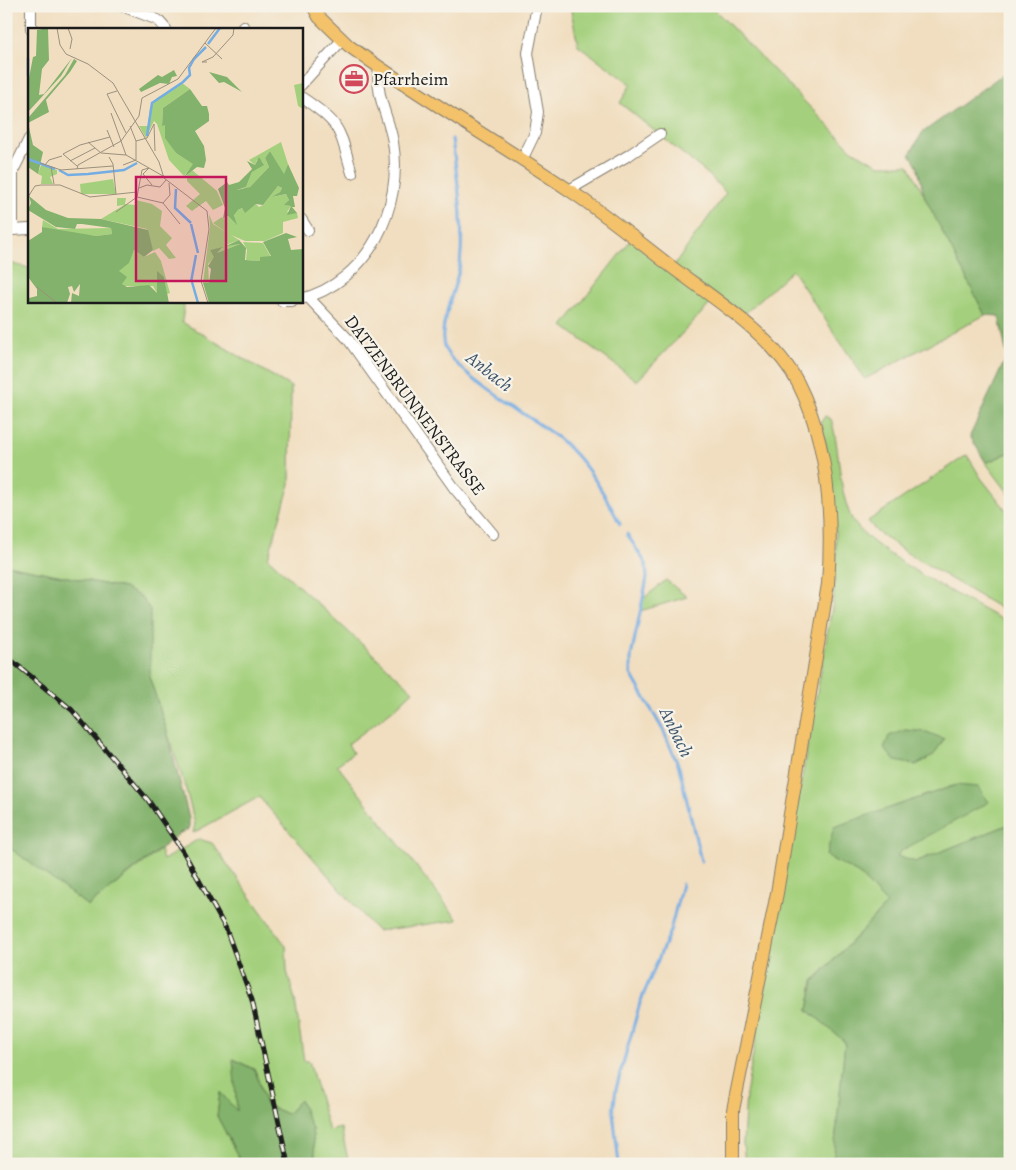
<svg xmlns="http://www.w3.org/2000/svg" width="1016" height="1170" viewBox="0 0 1016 1170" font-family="Alegreya,serif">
	<rect width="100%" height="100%" fill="#f7f3e8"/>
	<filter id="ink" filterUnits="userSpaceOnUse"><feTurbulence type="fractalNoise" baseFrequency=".02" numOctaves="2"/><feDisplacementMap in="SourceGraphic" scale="10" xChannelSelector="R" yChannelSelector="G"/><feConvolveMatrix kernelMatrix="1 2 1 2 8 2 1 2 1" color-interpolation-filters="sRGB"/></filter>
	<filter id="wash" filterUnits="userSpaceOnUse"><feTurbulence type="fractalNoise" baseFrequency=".0096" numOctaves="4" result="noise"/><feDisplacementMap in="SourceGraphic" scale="20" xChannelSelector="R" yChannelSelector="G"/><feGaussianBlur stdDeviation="1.12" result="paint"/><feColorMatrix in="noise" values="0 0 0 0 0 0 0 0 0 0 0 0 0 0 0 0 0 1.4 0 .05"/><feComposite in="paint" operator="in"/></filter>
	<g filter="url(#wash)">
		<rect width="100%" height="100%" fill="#f1dec0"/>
		<g fill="#a4d07d" stroke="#60764c">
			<polygon points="570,6 711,6 852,150 879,165 909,165 985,315 865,379 792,270 740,318 715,299 637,381 563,326 634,236 673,267 726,193 709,175 620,103 631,84 578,45"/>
			<polygon points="6,262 29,268 29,301 167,301 184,305 182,322 291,387 290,484 268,558 413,691 394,709 348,744 353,753 337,765 458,920 377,931 259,797 193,833 195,824 185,786 150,679 149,651 124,588 6,565"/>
			<path d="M825 416 831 419C841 451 837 488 852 519 870 552 974 604 1010 624V824L915 862 896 856 956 785 928 795 826 856 858 873 887 904 813 981 808 1010 845 1042 833 1164H745L743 1143 746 1094 833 602C840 540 834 482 821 422Z"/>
			<polygon points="1010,452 1010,495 986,463"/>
			<polygon points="967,455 981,478 1010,515 1010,614 907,553 876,531 868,521"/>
			<polygon points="666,580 687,597 640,611 643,599"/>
			<polygon points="199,839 212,843 286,946 287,971 295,1000 304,1061 309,1061 329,1131 341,1128 349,1164 316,1164 312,1129 299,1101 287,1114 266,1105 255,1070 234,1059 237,1112 220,1093 217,1116 242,1164 6,1164 6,845 88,906 160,850 163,860"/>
		</g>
		<g fill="#83b26c" stroke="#506744">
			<polygon points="1010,69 1010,452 986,463 970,436 1007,356 999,316 985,315 925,198 917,165 910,154 922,133"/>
			<polygon points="6,565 124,588 141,597 150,610 150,679 167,732 189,818 189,829 180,833 88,906 6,845"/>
			<polygon points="905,730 927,732 944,739 933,756 916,765 895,761 884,748 889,736"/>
			<polygon points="956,785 978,787 989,802 901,851 897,856 915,862 1010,824 1010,1164 833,1164 845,1042 808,1010 814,981 887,904 858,873 826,856 834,827"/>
			<polygon points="233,1059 255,1070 266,1105 287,1114 300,1100 312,1129 316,1164 242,1164 217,1116 220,1092 237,1111"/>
		</g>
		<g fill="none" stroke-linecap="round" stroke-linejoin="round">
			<g stroke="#73ade4" stroke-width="3">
				<path d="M452 139C457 180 465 222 460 264 457 287 436 329 445 349 456 373 534 419 558 438 586 460 604 493 620 524"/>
				<polyline points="627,534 646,564 647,578 631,657 631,674 663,730 679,767 701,861"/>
				<polyline points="619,1164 613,1112 616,1089 640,1003 670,931 682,884"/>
			</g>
		</g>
	</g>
	<g filter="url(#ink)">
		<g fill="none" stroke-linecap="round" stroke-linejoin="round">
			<defs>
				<g id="minor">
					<polyline points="122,6 158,20 166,29"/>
					<polyline points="31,29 31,6"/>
					<polyline points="242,29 243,26"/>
					<polyline points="301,85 342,40"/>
					<path d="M301 97C342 124 339 129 352 173"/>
					<polyline points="29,139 13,171 13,230 29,229"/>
					<polyline points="522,160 535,133 538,112 528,53 537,6"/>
					<polyline points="569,190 629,155 660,134"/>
					<polyline points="301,219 308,230"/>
					<polyline points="308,297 348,339 455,489 493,534"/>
					<path d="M301 299C368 282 404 207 393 142 388 114 375 97 379 67"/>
					<polyline points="282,301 292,301"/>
				</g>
				<path id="major" d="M313 6 319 17 349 46C420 97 496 141 569 190 607 215 641 244 677 271 718 301 775 338 798 383 829 444 833 517 828 584L777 893 733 1110V1164"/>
			</defs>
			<use href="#minor" stroke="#867d6e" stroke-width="12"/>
			<use href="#major" stroke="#867d6e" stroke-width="14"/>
			<use href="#minor" stroke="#fff" stroke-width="10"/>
			<use href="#major" stroke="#f3c26a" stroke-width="12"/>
			<defs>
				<polyline id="rail" points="6,656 72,710 148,800 184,853 226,929 252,1000 288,1164"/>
			</defs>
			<use href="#rail" stroke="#1c1c1c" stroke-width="5"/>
			<use href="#rail" stroke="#f7f3e8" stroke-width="3" stroke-dasharray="9" stroke-linecap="butt"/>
		</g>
	</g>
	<defs>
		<symbol id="office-ring" viewBox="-11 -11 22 22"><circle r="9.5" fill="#f7f3e8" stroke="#d1495b" stroke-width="1.5"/><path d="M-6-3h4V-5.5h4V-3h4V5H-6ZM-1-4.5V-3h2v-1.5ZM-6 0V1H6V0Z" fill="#d1495b"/></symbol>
	</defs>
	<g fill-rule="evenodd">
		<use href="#office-ring" x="338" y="63" width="32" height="32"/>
	</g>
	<g text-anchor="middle" stroke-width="4.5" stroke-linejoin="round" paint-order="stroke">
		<g font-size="18" fill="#1c1c1c" stroke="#f7f3e8" text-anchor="start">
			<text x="373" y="85">Pfarrheim</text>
		</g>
		<g font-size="18" fill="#1c1c1c" stroke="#f7f3e8">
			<text transform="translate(415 405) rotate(53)" y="6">DATZENBRUNNENSTRASSE</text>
		</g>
		<g font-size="19" font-style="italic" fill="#3f566c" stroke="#f7f3e8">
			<text transform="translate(490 371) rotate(38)" y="7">Anbach</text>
			<text transform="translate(677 732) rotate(64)" y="7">Anbach</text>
		</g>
	</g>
	<g transform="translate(28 28)">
		<rect width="275" height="275" fill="#f1dec0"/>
		<path d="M154 55 162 61 135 80 134 97H137L139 110 148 125 166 136 156 148 141 132 129 96 126 93 118 110 111 98H120L122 80 129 70ZM275 55V81L270 78 266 57ZM253 114 260 136 256 147 242 123 237 130 241 139 222 159 210 164 218 159 224 144 235 134 229 132 227 137 221 132ZM13 137 29 142V146L22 149 25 156H13L14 148 10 146ZM164 142 189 163 195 177 185 182 178 173 164 183 158 178 172 166 159 153V145ZM85 151 88 166H53L52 156ZM250 158 254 160 252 164 245 169 258 166 261 172 257 177 263 178 259 184 269 185 270 190 255 194V205L237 213H217L203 207 211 212 198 217 212 216 189 225 195 220 182 222 187 229 180 236 181 255H175L182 199 181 186 185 196 199 205 185 195 194 189 199 195 195 190 200 188 208 196 206 186 210 182 214 180 217 184 228 176 231 179 235 177ZM89 170H98L97 176 107 177 108 172 124 176 134 183 132 198 144 210 138 217 148 230 141 231 131 220 125 223 119 201 73 191 96 177 89 178ZM15 192 30 201 83 200 84 206 68 208 36 205 14 199ZM215 214 235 215 243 229H233L232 233 218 232 219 222ZM106 222 116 229 127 224 133 233 142 265 139 266 136 249 131 247 129 265 125 258H95L91 243Z" fill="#a4d07d"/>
		<path d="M20 0 21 32 14 41 11 67 16 66 44 30 33 48 0 84V55L5 29 8 28 9 2ZM46 31 49 33 42 44 18 72 21 84 0 95 5 117 15 124 10 146 0 139V90L37 47ZM146 42 149 48 144 49 141 56 132 55 113 64 111 61 130 47 134 49ZM181 44 199 49 214 64 196 54 191 55ZM162 61 174 78H179L181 86V93L167 103 176 118 178 132 176 140 169 139 156 149 165 136 148 125 137 110V97L134 98 135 80ZM242 123 256 146 260 136 271 160 269 168H265L267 179H264L269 185 259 187 263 178 256 177 261 172 258 166 244 169 252 164 254 160 250 158 235 177 228 176 217 185 214 180 210 182 206 187 209 197 200 188 195 190 197 180 190 161 199 154 201 157 211 154 224 141 219 133 227 137 231 129 236 137 224 144 218 159 209 162 222 159 241 139 237 130ZM1 168 18 182 40 190 73 191 120 202 125 222 116 229 106 222 101 235 91 243 99 249 94 256 99 259 121 257 129 265V243L136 249 141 275H43L44 265 51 268 52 256 46 264 44 258 40 259 42 266 39 275H0V262L1 270 9 268V261L0 249V213L14 204V199L68 208 84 206 83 200 54 196H49L47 201 28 199 0 182 3 175ZM258 205 269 209 260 211 263 222 275 221V275H181L175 255H181L183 241 180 238 186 229 182 222 195 219 189 225 212 216 198 218 211 212 218 220 217 232 232 233V229L243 228 235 214Z" fill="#83b26c"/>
		<path fill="none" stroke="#73ade4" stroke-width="2.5" d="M180 16 192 0M0 30V48M119 108 124 75 155 54 162 47 161 40 166 31 178 19M0 131 27 141M31 142 40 147 60 146 96 142 109 135M148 161 147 180 163 195M163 196 170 225M163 254 168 227M164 254 170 275"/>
		<path fill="none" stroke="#9c907e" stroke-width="1" d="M29 0 32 17 38 26 60 36 85 55 131 134 136 150 179 183 181 201 173 253 180 275M40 0 44 11 42 21M177 15 194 31M179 34H174L185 29 205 7 206 0M89 63 79 66 98 105M83 85 98 127 121 140 115 146 124 157M126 96 127 123M102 98 108 113M79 102 86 119M60 114 73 125 98 127M81 129 85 136 88 166M42 133 67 120M12 135 33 142 85 138M17 137 21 132 34 128M95 137 108 132V113L119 110 126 96M49 138 35 126 52 117 82 109M23 139 26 156M49 141 50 137 93 113 111 88 114 70 150 51 188 0M135 148 121 140 114 142 109 169 135 175M111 160 119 157 132 159 138 152M0 169 7 158 13 157H32L62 169 109 164M135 175 152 196M135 175 142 167 141 155M88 184 109 169M9 259 29 275"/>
		<path fill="#c2185b" fill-opacity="0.15" stroke="#c2185b" stroke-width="2.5" d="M108 149H198V253H108Z"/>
		<rect width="275" height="275" fill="none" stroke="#1c1c1c" stroke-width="2.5"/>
	</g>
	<rect width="1016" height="1170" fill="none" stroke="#f7f3e8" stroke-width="25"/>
</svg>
